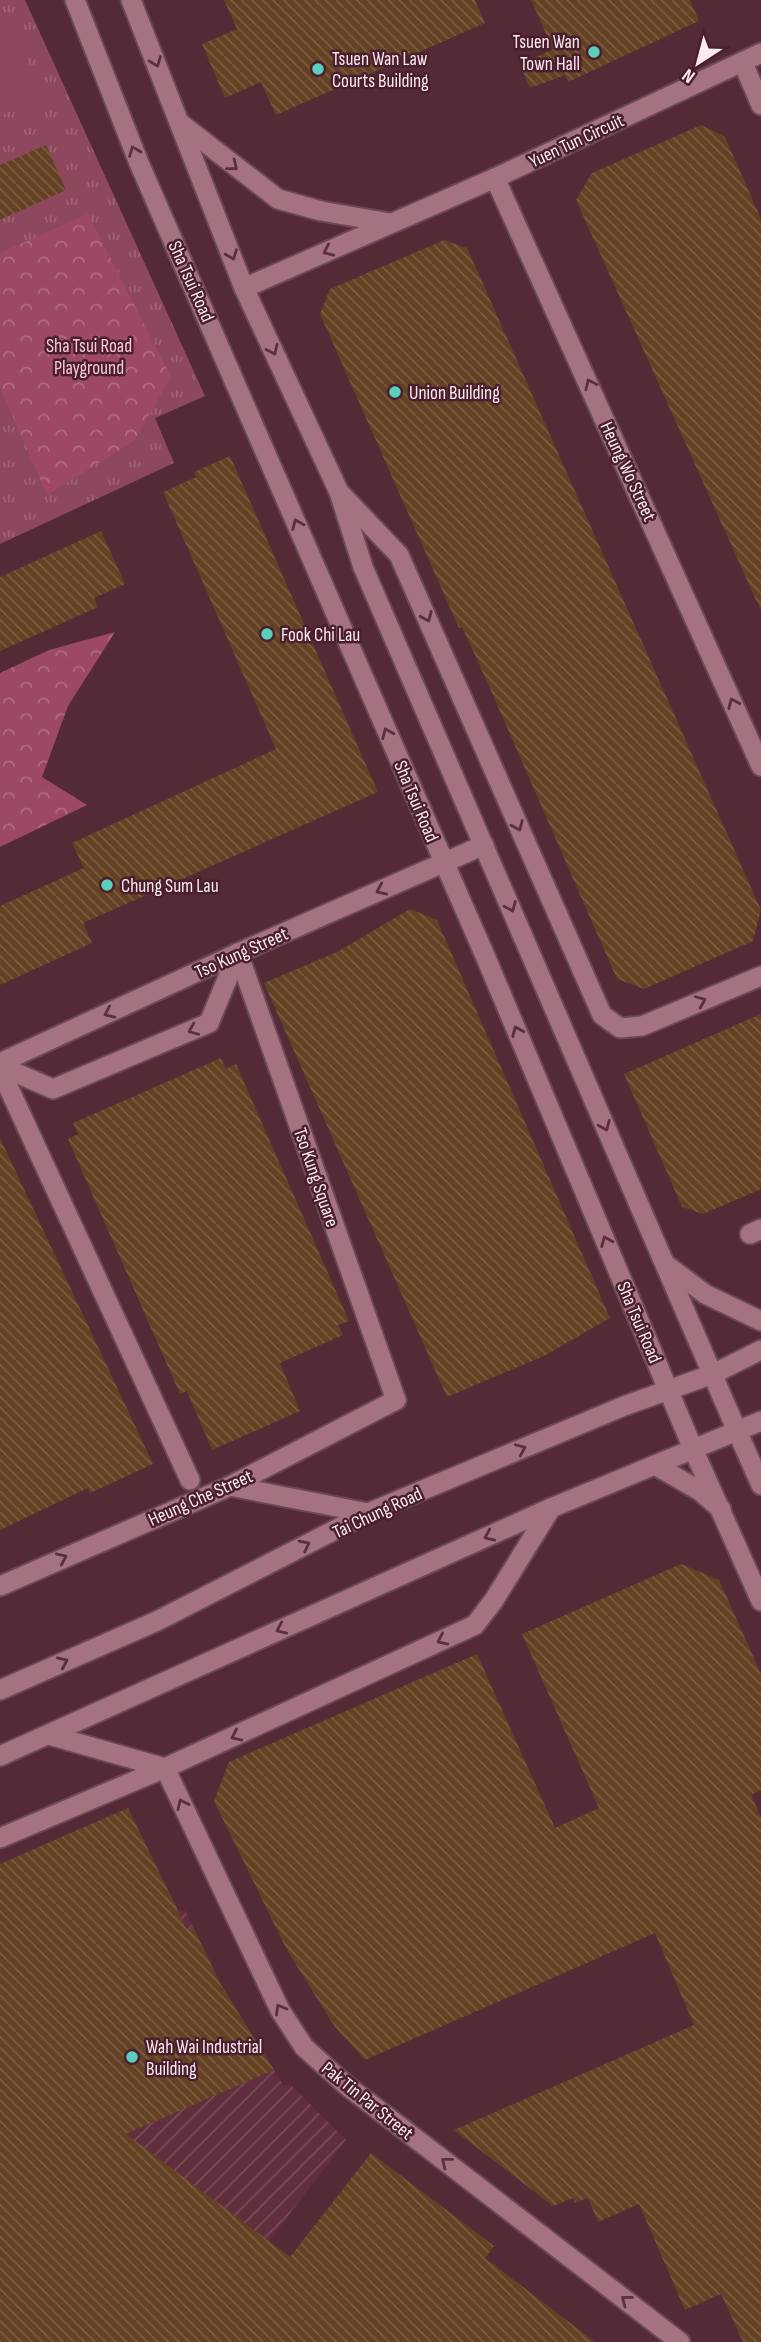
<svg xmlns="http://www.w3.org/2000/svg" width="761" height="2342" viewBox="0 0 761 2342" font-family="'Sofia Sans Condensed',sans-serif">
	<defs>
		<pattern id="industrial-furrows" width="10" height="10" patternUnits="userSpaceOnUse" patternTransform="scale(1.75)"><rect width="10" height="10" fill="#612e3e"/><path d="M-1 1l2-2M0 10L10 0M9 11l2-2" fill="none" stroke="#794c5a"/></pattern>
		<pattern id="grass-tufts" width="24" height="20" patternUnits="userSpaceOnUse" patternTransform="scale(1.75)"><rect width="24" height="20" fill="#8e485e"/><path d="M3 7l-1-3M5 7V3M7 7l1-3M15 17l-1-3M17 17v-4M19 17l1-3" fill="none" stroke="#9f6375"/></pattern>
		<pattern id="forest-crowns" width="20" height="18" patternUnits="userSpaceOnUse" patternTransform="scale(1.75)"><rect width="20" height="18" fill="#9d4964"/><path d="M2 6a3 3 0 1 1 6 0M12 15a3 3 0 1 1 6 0" fill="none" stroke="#b06c82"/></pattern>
		<pattern id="building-back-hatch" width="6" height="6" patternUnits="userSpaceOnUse" patternTransform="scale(1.75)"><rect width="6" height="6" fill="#634122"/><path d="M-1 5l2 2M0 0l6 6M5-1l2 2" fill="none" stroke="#7a5d42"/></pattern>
	</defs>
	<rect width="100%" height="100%" fill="#542a37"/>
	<polygon fill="url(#industrial-furrows)" points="128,1808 179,1912 185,1910 220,1983 284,2086 290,2084 346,2140 192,2342 0,2342 0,1864"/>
	<polygon fill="url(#grass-tufts)" points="0,0 25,0 205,396 155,418 174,463 0,544"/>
	<g fill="url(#forest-crowns)">
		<polygon points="88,214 171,377 134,441 47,495 0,387 0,253"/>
		<polygon points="115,632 68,706 42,777 87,805 0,847 0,673 49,650"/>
	</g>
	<polygon fill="#8e485e" points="0,4 43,97 0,116"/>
	<polygon fill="#542a37" points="761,1305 761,1492 494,1600 0,1811 0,1647"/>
	<g fill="url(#building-back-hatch)">
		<polygon points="224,0 475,0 485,23 276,115 261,82 225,98 202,44 237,29"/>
		<polygon points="531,0 690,0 699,21 568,82 565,75 530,88 520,65 553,49"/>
		<polygon points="701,125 725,137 761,219 761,611 576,200 592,173"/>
		<polygon points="46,145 66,190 0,220 0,165"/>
		<polygon points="444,240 467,248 761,910 753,941 644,989 617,979 485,677 462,627 459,628 320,314 330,289"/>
		<polygon points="230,456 378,792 83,923 92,943 0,985 0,906 84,868 72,843 276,749 163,492 196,477 194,472"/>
		<polygon points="101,531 125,584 94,598 98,607 0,651 0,577"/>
		<polygon points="410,909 437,920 610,1318 544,1356 447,1397 264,983 337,952"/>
		<polygon points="761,1014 761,1189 703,1214 682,1207 624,1074"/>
		<polygon points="221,1058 226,1069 236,1064 349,1321 338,1325 343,1335 280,1363 300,1411 212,1450 187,1391 180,1394 68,1139 78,1134 73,1123"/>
		<polygon points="0,1138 153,1464 90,1493 88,1488 0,1530"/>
		<polygon points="681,1564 719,1580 761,1674 761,1790 751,1795 761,1817 761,2342 743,2342 721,2294 685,2310 639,2204 598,2222 588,2198 575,2203 573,2198 553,2206 454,2130 694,2025 655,1933 365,2060 335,2027 287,1950 214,1801 229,1762 477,1654 555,1828 599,1808 522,1634"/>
		<polygon points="128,1808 187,1930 193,1927 220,1983 274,2070 126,2134 290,2257 371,2153 494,2246 485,2258 595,2342 0,2342 0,1864"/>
	</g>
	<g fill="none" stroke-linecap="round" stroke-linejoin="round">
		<defs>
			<g id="pedestrian">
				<polyline points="238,953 396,1400"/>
				<polyline points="0,1069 190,1480"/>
			</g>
			<g id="minor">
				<polyline points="743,63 761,105"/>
				<polyline points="180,123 278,199 321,211 390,223"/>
				<polyline points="495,178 761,766"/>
				<polyline points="244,288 495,178 761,53"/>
				<polyline points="340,493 399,555 602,1015 620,1028 642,1026 761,976"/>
				<polyline points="0,1063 238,953 484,845"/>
				<polyline points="0,1066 53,1089 209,1023 238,953"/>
				<polyline points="750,1234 761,1229"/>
				<polyline points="0,1586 230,1486 396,1400"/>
				<polyline points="165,1768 280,2010 304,2047 346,2085 680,2342"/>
				<polyline points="0,1838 165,1768 475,1625 494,1600 551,1508"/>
			</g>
			<g id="tertiary">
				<polyline points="737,1431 761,1485"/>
				<polyline points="694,1451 761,1601"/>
			</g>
			<g id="secondary">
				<polyline points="75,0 139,163 486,958 694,1451"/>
				<polyline points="131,0 244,288 339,492 363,567 737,1431"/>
				<polyline points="665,1264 705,1294 761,1321"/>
				<polyline points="655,1465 700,1491 721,1509"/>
				<polyline points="230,1486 368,1513"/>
				<polyline points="0,1690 157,1621 368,1513 624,1406 713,1374 761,1350"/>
				<polyline points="49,1735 165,1768"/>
				<polyline points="0,1756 551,1508 761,1421"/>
			</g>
		</defs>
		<use href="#pedestrian" stroke="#6b4954" stroke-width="23"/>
		<use href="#minor" stroke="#6b4954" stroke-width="23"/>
		<use href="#tertiary" stroke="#6b4954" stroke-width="23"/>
		<use href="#secondary" stroke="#6b4954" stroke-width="23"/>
		<use href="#pedestrian" stroke="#a57380" stroke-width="19"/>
		<use href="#minor" stroke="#a57380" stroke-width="19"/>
		<use href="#tertiary" stroke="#a57380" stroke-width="19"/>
		<use href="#secondary" stroke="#a57380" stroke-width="19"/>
	</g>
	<defs><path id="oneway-chevron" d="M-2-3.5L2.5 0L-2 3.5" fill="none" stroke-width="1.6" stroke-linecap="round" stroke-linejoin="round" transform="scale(1.75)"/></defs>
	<g stroke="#5b303e">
		<use href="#oneway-chevron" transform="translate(156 62) rotate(69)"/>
		<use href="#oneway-chevron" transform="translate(134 151) rotate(-111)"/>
		<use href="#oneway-chevron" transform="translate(233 166) rotate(39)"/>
		<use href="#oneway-chevron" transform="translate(328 251) rotate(155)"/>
		<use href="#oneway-chevron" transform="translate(232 255) rotate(69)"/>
		<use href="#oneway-chevron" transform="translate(273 350) rotate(65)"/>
		<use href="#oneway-chevron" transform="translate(590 384) rotate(-115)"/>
		<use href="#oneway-chevron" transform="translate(297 524) rotate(-113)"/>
		<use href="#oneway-chevron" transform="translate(427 617) rotate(66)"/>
		<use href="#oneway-chevron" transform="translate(733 703) rotate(-114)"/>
		<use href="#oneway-chevron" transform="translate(387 733) rotate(-113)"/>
		<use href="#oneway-chevron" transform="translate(518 826) rotate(67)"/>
		<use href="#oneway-chevron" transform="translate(381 890) rotate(156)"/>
		<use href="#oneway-chevron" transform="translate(511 907) rotate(67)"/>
		<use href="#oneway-chevron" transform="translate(701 1001) rotate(-23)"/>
		<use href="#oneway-chevron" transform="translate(109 1013) rotate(155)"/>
		<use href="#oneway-chevron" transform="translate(193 1030) rotate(157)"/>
		<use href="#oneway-chevron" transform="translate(517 1031) rotate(-113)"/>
		<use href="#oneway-chevron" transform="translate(605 1126) rotate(67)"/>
		<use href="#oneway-chevron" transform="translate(606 1241) rotate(-113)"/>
		<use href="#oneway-chevron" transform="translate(521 1449) rotate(-23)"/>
		<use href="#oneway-chevron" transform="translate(489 1536) rotate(156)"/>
		<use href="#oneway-chevron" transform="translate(305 1545) rotate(-27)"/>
		<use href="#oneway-chevron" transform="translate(62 1558) rotate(-24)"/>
		<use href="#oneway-chevron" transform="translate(281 1629) rotate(156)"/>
		<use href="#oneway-chevron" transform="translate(442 1640) rotate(155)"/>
		<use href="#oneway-chevron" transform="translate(63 1662) rotate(-24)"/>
		<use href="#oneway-chevron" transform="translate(236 1736) rotate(155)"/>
		<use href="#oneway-chevron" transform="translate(182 1804) rotate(-115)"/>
		<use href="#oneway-chevron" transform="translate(280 2009) rotate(-120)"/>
		<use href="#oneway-chevron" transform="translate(446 2162) rotate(-142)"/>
		<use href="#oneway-chevron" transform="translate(626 2300) rotate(-142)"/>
	</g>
	<g fill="#5bcebc" stroke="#491f2d" stroke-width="2.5">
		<circle cx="594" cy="52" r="7"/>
		<circle cx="318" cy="69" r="7"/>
		<circle cx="395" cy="392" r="7"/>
		<circle cx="267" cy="634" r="7"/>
		<circle cx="107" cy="885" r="7"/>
		<circle cx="132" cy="2057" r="7"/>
	</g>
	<g text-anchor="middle" stroke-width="5" stroke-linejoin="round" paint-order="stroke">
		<g font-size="19" fill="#fbeaee" stroke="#491f2d" text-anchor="start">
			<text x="580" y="48" text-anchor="end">Tsuen Wan<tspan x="580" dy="22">Town Hall</tspan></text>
			<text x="332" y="65">Tsuen Wan Law<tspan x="332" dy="22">Courts Building</tspan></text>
			<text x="409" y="399">Union Building</text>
			<text x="281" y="641">Fook Chi Lau</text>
			<text x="121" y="892">Chung Sum Lau</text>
			<text x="146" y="2053">Wah Wai Industrial<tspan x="146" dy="22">Building</tspan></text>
		</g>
		<g font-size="19" fill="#fbeaee" stroke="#491f2d">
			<text transform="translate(576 140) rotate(-25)" y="7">Yuen Tun Circuit</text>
			<text transform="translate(192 281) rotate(66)" y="7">Sha Tsui Road</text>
			<text transform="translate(629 471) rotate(65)" y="7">Heung Wo Street</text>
			<text transform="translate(417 801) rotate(67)" y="7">Sha Tsui Road</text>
			<text transform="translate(241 952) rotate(-24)" y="7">Tso Kung Street</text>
			<text transform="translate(317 1177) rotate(71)" y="7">Tso Kung Square</text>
			<text transform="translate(640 1322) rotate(67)" y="7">Sha Tsui Road</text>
			<text transform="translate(200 1497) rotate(-24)" y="7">Heung Che Street</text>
			<text transform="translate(377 1512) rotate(-25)" y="7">Tai Chung Road</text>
			<text transform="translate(368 2100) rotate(39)" y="7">Pak Tin Par Street</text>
		</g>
		<g font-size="19" fill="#fccad7" stroke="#491f2d">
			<text x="89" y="352">Sha Tsui Road<tspan x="89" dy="22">Playground</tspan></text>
		</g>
	</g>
	<g transform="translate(698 63) rotate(216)" stroke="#491f2d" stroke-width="5" paint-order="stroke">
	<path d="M0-5L12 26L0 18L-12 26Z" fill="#fbeaee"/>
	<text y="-10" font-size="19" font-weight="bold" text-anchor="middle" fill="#fbeaee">N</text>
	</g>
</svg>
